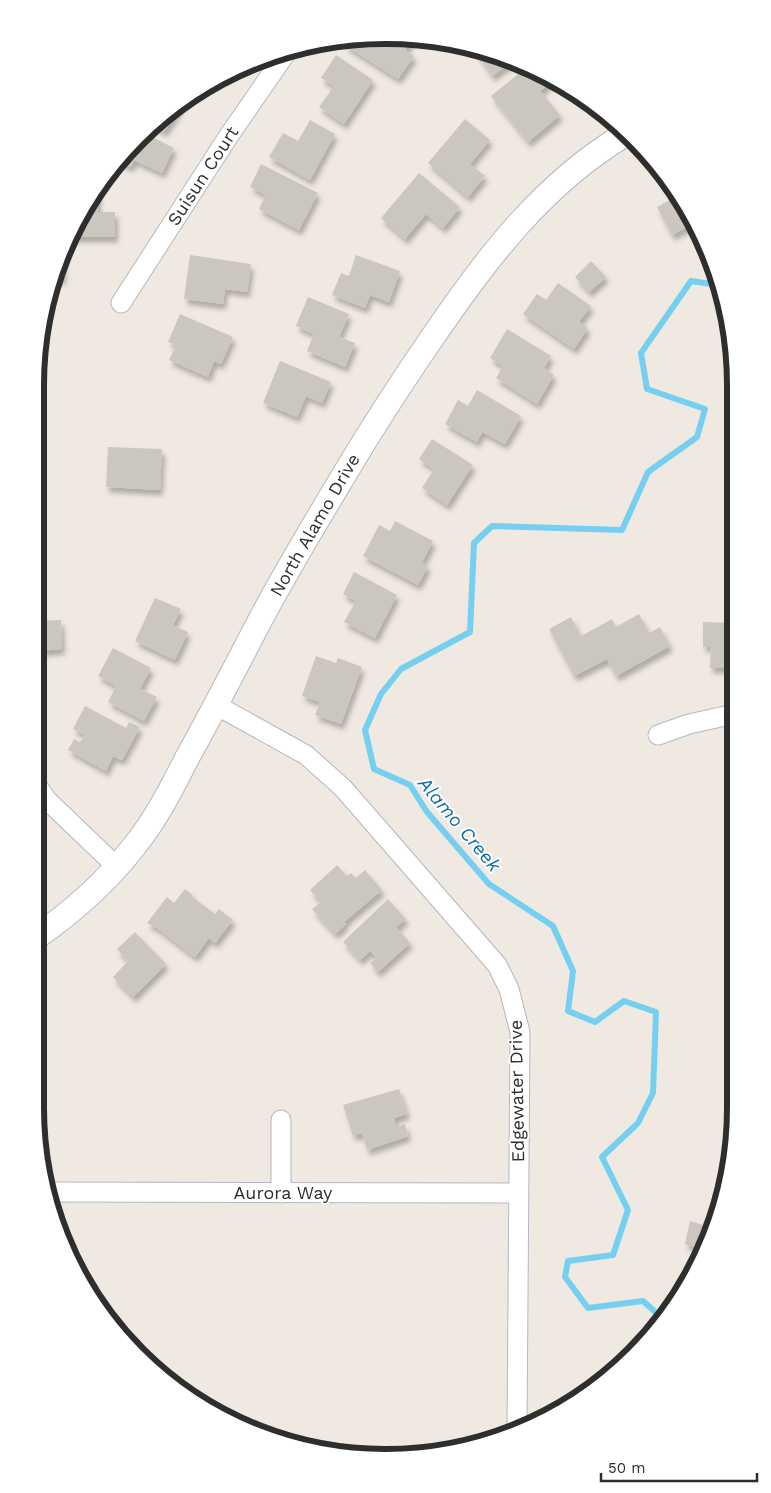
<svg xmlns="http://www.w3.org/2000/svg" width="771" height="1493" viewBox="0 0 771 1493" font-family="'Work Sans',sans-serif">
	<defs>
		<filter id="shadow"><feDropShadow dx="3" dy="5.5" stdDeviation="2.5" flood-color="#0004"/></filter>
	</defs>
	<rect width="100%" height="100%" fill="#efe9e1"/>
	<g fill="none" stroke-linecap="round" stroke-linejoin="round">
		<polyline stroke="#75cff0" stroke-width="6" points="661,1317 643,1301 588,1308 565,1277 568,1261 613,1255 628,1210 602,1157 638,1123 653,1093 656,1012 624,1001 595,1022 568,1011 573,971 553,926 489,884 427,812 410,785 374,769 365,730 381,694 401,669 470,632 474,543 492,526 622,530 648,472 697,437 705,409 647,389 641,353 691,281 718,285"/>
	</g>
	<g fill="#cbc7bf" filter="url(#shadow)">
		<polygon points="408,36 414,37 405,50 414,56 398,79 345,45 350,38"/>
		<polygon points="472,46 476,47 513,61 492,76"/>
		<polygon points="336,55 373,80 344,124 319,107 334,86 321,78"/>
		<polygon points="528,66 554,80 540,91 560,115 528,142 491,96"/>
		<polygon points="185,100 164,132 152,124 154,122"/>
		<polygon points="465,119 490,140 470,164 485,176 468,197 428,163"/>
		<polygon points="310,120 335,134 310,180 269,157 283,133 298,141"/>
		<polygon points="144,133 174,148 162,173 134,160 131,167 118,161"/>
		<polygon points="261,164 318,193 299,230 259,209 266,195 250,187"/>
		<polygon points="419,173 460,207 443,228 426,214 405,239 381,218"/>
		<polygon points="98,187 98,212 115,212 115,237 69,237"/>
		<polygon points="677,196 693,224 672,235 657,207"/>
		<polygon points="63,253 63,279 53,279"/>
		<polygon points="190,255 251,264 247,292 225,289 223,304 184,299"/>
		<polygon points="356,255 400,271 389,302 370,295 365,308 332,295 341,273 349,276"/>
		<polygon points="591,261 606,277 589,292 575,277"/>
		<polygon points="558,283 591,306 579,322 588,328 574,349 523,314 537,294 546,300"/>
		<polygon points="308,297 349,314 339,337 355,343 345,367 307,351 314,334 296,326"/>
		<polygon points="180,314 233,337 221,364 214,361 208,377 169,360 176,345 168,342"/>
		<polygon points="507,329 551,356 544,368 554,375 537,404 496,378 503,366 490,358"/>
		<polygon points="280,361 331,382 322,403 306,396 297,417 263,403"/>
		<polygon points="477,390 521,416 505,444 482,432 477,442 445,424 458,400 468,406"/>
		<polygon points="432,439 473,465 447,505 422,488 434,469 419,459"/>
		<polygon points="108,447 162,449 160,490 106,487"/>
		<polygon points="395,521 433,541 422,563 428,566 418,585 363,556 379,525 390,531"/>
		<rect x="729" y="536" width="5" height="24"/>
		<polygon points="354,572 397,595 375,638 344,622 356,601 343,594"/>
		<polygon points="155,598 181,609 173,625 188,632 175,660 135,641"/>
		<polygon points="639,614 649,633 660,627 670,646 616,676 607,659 574,676 549,629 571,617 581,636 612,619 616,627"/>
		<polygon points="61,620 62,649 38,651 39,667 35,667 35,621"/>
		<polygon points="703,622 734,623 734,668 710,668 711,647 703,647"/>
		<polygon points="113,648 151,668 140,689 157,697 144,721 108,702 116,686 98,676"/>
		<polygon points="316,656 336,663 338,658 362,667 341,724 315,715 320,702 302,696"/>
		<polygon points="85,706 126,728 129,722 140,727 122,760 113,756 106,771 68,750 74,739 80,742 85,735 73,729"/>
		<polygon points="337,865 347,876 351,873 356,878 365,870 382,890 344,922 346,924 335,934 312,909 321,902 310,890"/>
		<polygon points="185,889 193,895 191,896 215,914 219,909 233,920 215,943 209,938 195,957 157,928 147,923 167,897 174,903"/>
		<polygon points="388,899 406,919 396,927 410,943 378,972 370,963 377,958 370,951 360,960 343,942"/>
		<polygon points="135,932 166,964 133,997 113,977 128,961 117,949"/>
		<polygon points="399,1089 407,1114 394,1118 396,1127 405,1124 408,1136 367,1150 362,1133 353,1136 343,1105"/>
		<polygon points="704,1220 715,1222 700,1262 691,1274 699,1248 685,1244 690,1221 703,1225"/>
	</g>
	<g fill="none" stroke-linecap="round" stroke-linejoin="round">
		<defs>
			<g id="minor">
				<polyline points="121,303 228,137 288,50"/>
				<polyline points="216,705 306,755 343,788 497,965 509,989 520,1032 517,1429"/>
				<polyline points="658,735 689,724 734,714"/>
				<polyline points="35,783 46,799 117,867"/>
				<polyline points="281,1120 281,1193"/>
				<polyline points="49,1192 518,1193"/>
			</g>
			<path id="tertiary" d="M35 938C71 913 105 883 132 849 155 821 171 790 187 758 211 715 233 672 256 628 283 576 314 525 344 475 372 428 401 383 432 338 485 260 543 183 626 134"/>
		</defs>
		<use href="#minor" stroke="#b4b7c1" stroke-width="21"/>
		<use href="#tertiary" stroke="#b4b7c1" stroke-width="26"/>
		<use href="#minor" stroke="#fff" stroke-width="19"/>
		<use href="#tertiary" stroke="#fff" stroke-width="24"/>
	</g>
	<g text-anchor="middle" stroke-width="4" stroke-linejoin="round" paint-order="stroke">
		<g font-size="18" fill="#2e2e2e" stroke="#fff">
			<text transform="translate(203 176) rotate(-57)" y="6">Suisun Court</text>
			<text transform="translate(315 525) rotate(-60)" y="6">North Alamo Drive</text>
			<text transform="translate(517 1091) rotate(-91)" y="6">Edgewater Drive</text>
			<text x="283" y="1199">Aurora Way</text>
		</g>
		<g font-size="19" font-style="italic" fill="#0d6fa3" stroke="#fff">
			<text transform="translate(460 824) rotate(50)" y="7">Alamo Creek</text>
		</g>
	</g>
	<path d="M0 0H771V1493H0ZM385 44H386A341 341 0 0 1 727 385V1108A341 341 0 0 1 386 1449H385A341 341 0 0 1 44 1108V385A341 341 0 0 1 385 44Z" fill="#fff" fill-rule="evenodd"/>
	<path fill="none" stroke="#2e2e2e" stroke-width="6" d="M385 44H386A341 341 0 0 1 727 385V1108A341 341 0 0 1 386 1449H385A341 341 0 0 1 44 1108V385A341 341 0 0 1 385 44Z"/>
	<path d="M601 1473v8h156v-8" fill="none" stroke="#2e2e2e" stroke-width="2.5"/>
	<text x="608" y="1473" font-size="15" fill="#2e2e2e" stroke="#ffffff" stroke-width="4" paint-order="stroke">50 m</text>
</svg>
